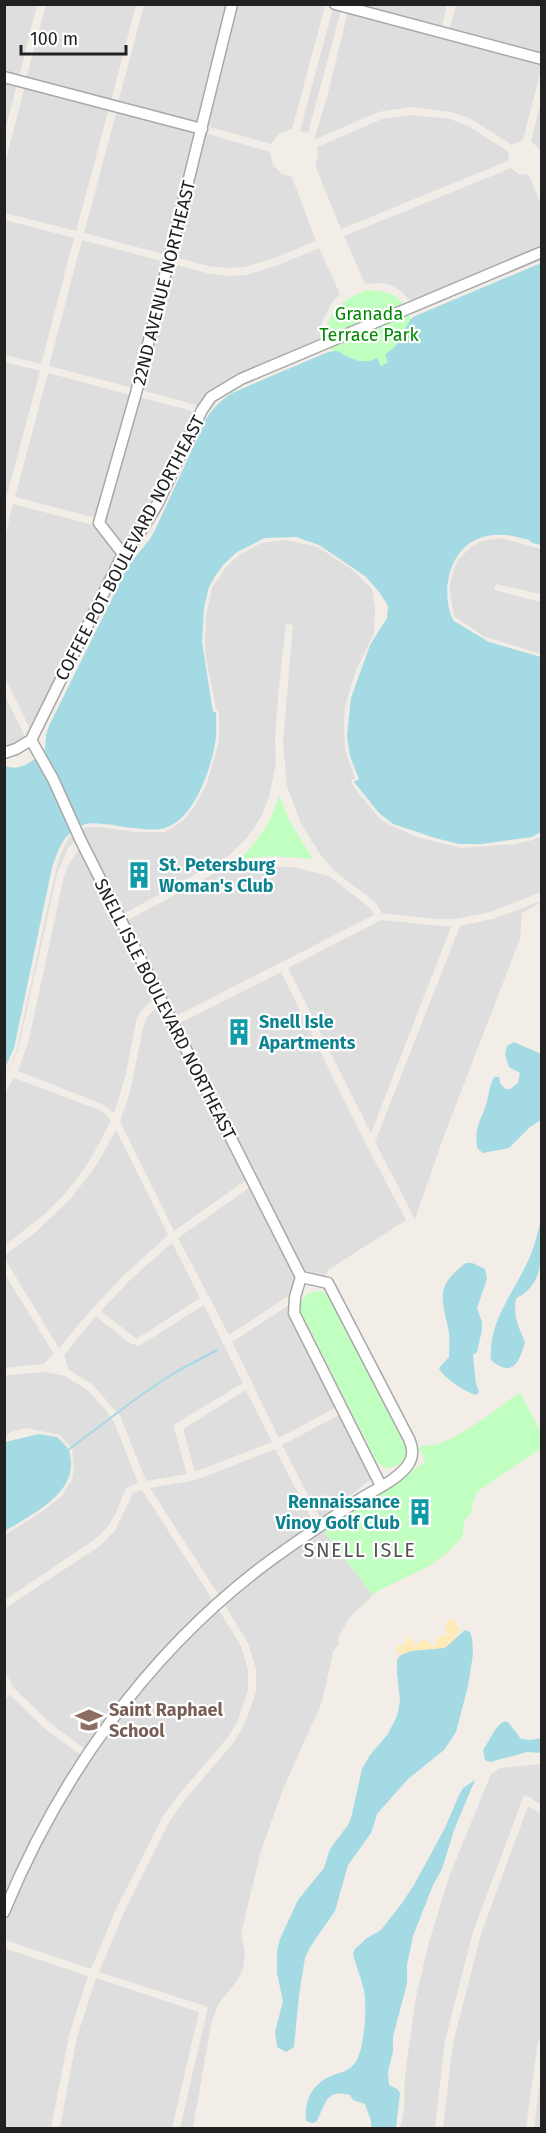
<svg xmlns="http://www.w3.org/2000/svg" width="546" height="2133" viewBox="0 0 546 2133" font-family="'Fira Sans',sans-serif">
	<rect width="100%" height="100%" fill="#f2ede6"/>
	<g fill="#dfdede">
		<polygon points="320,4 325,6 292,129 280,133 271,144 207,126 236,5"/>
		<polygon points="4,5 37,5 19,77 5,73"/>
		<polygon points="46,5 136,5 111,101 26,79"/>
		<polygon points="144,5 228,5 199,124 118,103"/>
		<polygon points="349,5 447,5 441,29"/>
		<polygon points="456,5 541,5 541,55 449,31"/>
		<polygon points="333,8 339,9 340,14 308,133 300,131"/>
		<polygon points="348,12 541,62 541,69 523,140 512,145 471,119 451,112 411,107 378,112 314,140 328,93"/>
		<polygon points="5,81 17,84 5,131"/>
		<polygon points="25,86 109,108 76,231 5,213 5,163"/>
		<polygon points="541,101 542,151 541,151 531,141"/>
		<polygon points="117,110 197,131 167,255 84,233"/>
		<polygon points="411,115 450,119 468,126 509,152 508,161 341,229 315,165 318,157 317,147 382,119"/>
		<polygon points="205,133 270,152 273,165 282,174 292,177 316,241 272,259 244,267 227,268 208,266 175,257"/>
		<polygon points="511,168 519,174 529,175 541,205 541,248 412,302 401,291 391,285 379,283 365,284 344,236"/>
		<polygon points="5,220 74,238 41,364 5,355"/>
		<polygon points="82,240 165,262 133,388 49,366"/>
		<polygon points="319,248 340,294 333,301 323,319 320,333 320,343 200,406 141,390 173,264 207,273 226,276 246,275 276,266"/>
		<polygon points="541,256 541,260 412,314 411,311"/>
		<polygon points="5,362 40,371 7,495 4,494"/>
		<polygon points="48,373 131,395 96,518 15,497"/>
		<polygon points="139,397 196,412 153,503 142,522 123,548 104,522"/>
		<polygon points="13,504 97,526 118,554 31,731 5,678 5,537"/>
		<polygon points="502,538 541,549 541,594 496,584 494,590 541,602 541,654 483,636 454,616 450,593 450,584 454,568 459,559 472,546 481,541"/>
		<polygon points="286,540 318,547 354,571 372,589 375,607 374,633 355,673 345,707 344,726 345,751 355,778 352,780 351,783 360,795 381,820 392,826 417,837 461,848 515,844 533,840 541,836 541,892 491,912 454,919 434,919 382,913 375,902 333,870 320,854 301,824 287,786 283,742 293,625 286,624 278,697 275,742 276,763 269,797 261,817 249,835 230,855 122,915 80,830 86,827 97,827 136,832 165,832 183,821 192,810 206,786 219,742 219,712 216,709 205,652 206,615 212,588 226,567 239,555 261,543"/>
		<polygon points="4,694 26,739 4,749"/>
		<polygon points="74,834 76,840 68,848 57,874 18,1050 5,1078 17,1049 56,869 62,851 69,837"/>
		<polygon points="80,848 155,998 141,1011 136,1021 126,1074 114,1113 102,1104 18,1071 29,1040 64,876 69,864"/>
		<polygon points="248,866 293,867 329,876 369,907 374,915 174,1017 126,921 223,869"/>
		<polygon points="541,901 541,902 522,913 520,939 445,1133 415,1219 375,1142 460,926 493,919"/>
		<polygon points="381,920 451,927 371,1133 288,968"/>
		<polygon points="281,972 366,1144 406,1220 328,1270 325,1276 304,1273 178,1024"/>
		<polygon points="159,1005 246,1180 174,1231 120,1121 129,1096 144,1024 148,1016"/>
		<polygon points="14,1078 99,1110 106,1115 111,1121 89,1162 65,1194 46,1213 5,1245 5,1093"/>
		<polygon points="116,1130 168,1235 124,1275 90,1311 59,1348 5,1259 5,1255 37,1231 71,1198 96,1166"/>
		<polygon points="250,1187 297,1277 291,1294 229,1335 178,1238"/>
		<polygon points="172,1243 200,1298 141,1336 137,1339 134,1337 101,1311 130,1280"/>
		<polygon points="4,1273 54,1354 43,1364 5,1368"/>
		<polygon points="204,1305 243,1383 175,1424 174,1428 187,1474 146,1481 120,1416 93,1385 69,1370 64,1355 96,1316 129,1343 139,1346"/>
		<polygon points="289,1305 291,1314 337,1407 279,1438 232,1342"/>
		<polygon points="44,1372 65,1376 87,1390 105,1409 114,1422 138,1483 126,1488 115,1515 107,1528 94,1540 5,1600 5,1535 40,1513 62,1496 72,1480 74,1468 72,1449 60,1435 26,1428 11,1432 5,1437 5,1377 9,1375"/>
		<polygon points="246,1390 272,1442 195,1472 183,1429"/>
		<polygon points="341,1414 373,1478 320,1518 282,1445"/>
		<polygon points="275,1449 315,1525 220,1597 150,1488 196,1480"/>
		<polygon points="142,1490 214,1602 85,1749 50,1723 13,1687 5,1671 4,1609 100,1546 114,1532 133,1493"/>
		<polygon points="322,1529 373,1595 350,1617 338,1637 339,1644 333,1652 322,1702 283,1789 261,1851 241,1933 245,1955 243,1969 238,1979 218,2005 211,2024 193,2128 180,2128 208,2007 99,1972 124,1912 169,1822 183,1802 234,1742 245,1723 256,1692 256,1669 248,1643 224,1604 260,1573"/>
		<polygon points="218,1609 241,1646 248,1670 248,1690 238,1720 228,1737 176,1798 162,1818 116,1909 91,1969 5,1940 4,1923 19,1887 38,1846 75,1781 123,1711 164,1663"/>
		<polygon points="10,1695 44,1728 81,1755 5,1901 4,1700"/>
		<polygon points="541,1764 541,1805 531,1798 524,1795 473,1932 445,2041 435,2128 400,2128 404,2110 405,2075 416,1997 429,1942 449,1877 491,1774 500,1768"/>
		<polygon points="528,1806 541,1814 542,2029 537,2047 526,2128 443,2128 453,2043 481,1934"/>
		<polygon points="4,1948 88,1976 69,2035 51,2128 5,2128"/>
		<polygon points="96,1978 199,2012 172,2128 60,2128 77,2037"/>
		<polygon points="541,2075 541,2128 534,2128 536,2113"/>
	</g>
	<path fill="#ffebb7" d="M450 1619 454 1620 460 1630 449 1646C434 1653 417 1648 401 1655L396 1652 398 1645H405L408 1637 413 1640 414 1646 424 1639 431 1645H435L439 1636 447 1635 445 1624Z"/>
	<g fill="#c1ffc1">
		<path d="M368 290C393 291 403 297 411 320L401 341 392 351 388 362 381 366C369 359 363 363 351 359 344 356 340 351 333 352 331 348 327 342 327 338 323 313 348 296 368 290Z"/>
		<path d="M279 795 289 820 313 859 273 856 240 859C258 840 273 822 279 795Z"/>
		<path d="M321 1291 329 1296 405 1446C409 1460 398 1468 385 1468L377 1462 300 1310C300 1297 308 1291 321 1291Z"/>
		<path d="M517 1394H521L541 1433V1448L477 1492 473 1502 472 1512 465 1520 462 1537 447 1553 429 1566 378 1591 373 1595 322 1529 424 1463 425 1459 419 1448 424 1445C445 1451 499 1407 517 1394Z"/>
	</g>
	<g fill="#a3dae4">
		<path d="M541 263V545L532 543 529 540C515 536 502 533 487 536 456 542 444 575 448 603 449 609 450 615 454 621L489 642 541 657V832L532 837 482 844H459L435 838 393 824 379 813 354 782 359 779 350 756 347 736 351 698 370 645 387 618 388 606 380 593 365 576 319 545 296 537 265 538 237 552 223 565 214 578 209 587 204 608 202 642 213 712H216C216 722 217 734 215 744 210 771 194 819 165 828 155 831 143 829 133 828 120 827 93 820 83 825 62 834 59 849 52 868L14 1048 5 1068V766C21 772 32 761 45 751L46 735 49 726 128 566 150 539 156 528 206 419C213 408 221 400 232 393L328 352 337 351C350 358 363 366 377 358L381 366 388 362 385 354C405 343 400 331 413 317Z"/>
		<path d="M514 1042 541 1054V1120L530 1127 509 1148 483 1153 477 1148C475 1127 479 1124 486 1105 489 1096 489 1086 494 1077H499L500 1083 505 1089H510L518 1083 520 1073 509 1067 505 1055 507 1046Z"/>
		<path d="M541 1221C542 1249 546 1285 516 1298 513 1316 518 1326 525 1342 519 1363 513 1378 491 1360 488 1322 513 1294 528 1261 534 1249 537 1234 541 1221Z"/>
		<path d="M466 1263H472L485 1269 487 1279 477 1308 482 1322V1330L477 1352 473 1355 476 1384 479 1392 476 1395C466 1392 443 1378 439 1368L449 1357C449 1349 450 1341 449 1333 443 1300 433 1287 466 1263Z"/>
		<path d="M39 1434 57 1437C61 1441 67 1446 69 1451 82 1492 32 1514 5 1531V1442Z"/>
		<polygon points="465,1630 470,1632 472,1638 473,1654 468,1686 456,1732 444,1750 408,1779 377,1814 371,1833 348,1865 335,1911 310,1947 305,1958 299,1995 294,2047 286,2052 277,2047 275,2032 283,2001 277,1973 277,1951 280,1939 298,1900 324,1868 330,1849 348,1825 351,1818 362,1769 370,1755 388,1734 397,1716 400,1701 397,1673 397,1660 401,1655 411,1651 445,1648"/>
		<path d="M505 1721 509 1723 521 1739 531 1740 541 1738V1753L527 1752 490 1762 485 1760 483 1750C490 1741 495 1725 505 1721Z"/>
		<path d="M475 1780 454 1830 442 1869 433 1885 413 1936 407 1965V1983L393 2037V2051L388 2072 389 2085 397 2089 400 2093 396 2128H371V2121L365 2104 353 2100 350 2095C324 2088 326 2106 316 2122L312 2123 306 2121C304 2101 312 2084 331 2076 340 2072 348 2072 355 2063 365 2049 367 2006 364 1990 361 1978 356 1966 353 1954L355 1949 367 1938 381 1930 402 1903 414 1885 445 1828 459 1795 463 1788Z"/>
	</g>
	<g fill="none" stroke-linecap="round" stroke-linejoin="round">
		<polyline stroke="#a3dae4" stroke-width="2" points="68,1450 141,1395 174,1373 217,1350"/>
		<defs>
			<g id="minor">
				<polyline points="335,4 542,59"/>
				<polyline points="4,77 202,129"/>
				<polyline points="123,554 99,523 136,393 232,4"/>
				<polyline points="31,740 53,779 81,841 301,1277 295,1297 294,1313 381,1486"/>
				<polyline points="4,753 16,749 31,740 123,554 136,539 157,505 202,410 211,397 241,379 542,252"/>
				<path d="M4 1912C59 1778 145 1657 259 1569 292 1544 326 1522 360 1499 376 1489 397 1480 408 1465 414 1456 413 1448 409 1439L328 1283 301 1277"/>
			</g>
		</defs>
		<use href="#minor" stroke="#a8a8a8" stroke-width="13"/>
		<use href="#minor" stroke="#fff" stroke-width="10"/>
	</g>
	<defs>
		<symbol id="building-bare" viewBox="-9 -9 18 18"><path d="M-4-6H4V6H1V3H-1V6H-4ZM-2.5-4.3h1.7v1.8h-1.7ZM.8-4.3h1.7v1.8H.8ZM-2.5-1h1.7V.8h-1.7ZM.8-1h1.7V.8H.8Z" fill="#0f9aa8" stroke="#fff" stroke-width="2.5" paint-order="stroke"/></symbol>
		<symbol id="school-bare" viewBox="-9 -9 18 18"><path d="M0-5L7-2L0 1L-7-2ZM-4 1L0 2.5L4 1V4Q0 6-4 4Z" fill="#8d6e63" stroke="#fff" stroke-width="2.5" paint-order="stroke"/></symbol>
	</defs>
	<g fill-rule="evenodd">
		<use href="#building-bare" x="120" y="856" width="38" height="38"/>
		<use href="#building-bare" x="220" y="1013" width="38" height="38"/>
		<use href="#building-bare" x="401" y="1493" width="38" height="38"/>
		<use href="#school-bare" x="70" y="1701" width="38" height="38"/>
	</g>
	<g text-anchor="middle" stroke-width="4.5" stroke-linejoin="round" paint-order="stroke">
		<g font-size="18" fill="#212121" stroke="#fff">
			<text transform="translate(164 283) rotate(-76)" y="6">22ND AVENUE NORTHEAST</text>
			<text transform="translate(130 548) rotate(-62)" y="6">COFFEE POT BOULEVARD NORTHEAST</text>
			<text transform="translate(165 1009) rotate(63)" y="6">SNELL ISLE BOULEVARD NORTHEAST</text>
		</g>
		<g font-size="18" fill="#018702" stroke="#fff">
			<text x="369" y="320">Granada<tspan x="369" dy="21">Terrace Park</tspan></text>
		</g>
		<g font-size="18" font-weight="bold" fill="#0d838f" stroke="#fff" text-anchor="start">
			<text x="159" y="871">St. Petersburg<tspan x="159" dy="21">Woman's Club</tspan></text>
			<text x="259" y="1028">Snell Isle<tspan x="259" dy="21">Apartments</tspan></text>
			<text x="400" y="1508" text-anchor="end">Rennaissance<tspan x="400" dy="21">Vinoy Golf Club</tspan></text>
		</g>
		<g font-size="18" font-weight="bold" fill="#785e54" stroke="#fff" text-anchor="start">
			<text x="109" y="1716">Saint Raphael<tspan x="109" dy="21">School</tspan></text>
		</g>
		<g font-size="20" letter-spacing="1.5" fill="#545454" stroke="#fff">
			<text x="360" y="1557">SNELL ISLE</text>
		</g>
	</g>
	<rect width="546" height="2133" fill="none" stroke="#212121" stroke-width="12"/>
	<path d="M21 45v9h105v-9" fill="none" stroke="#212121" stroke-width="3"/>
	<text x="30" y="45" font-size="18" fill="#212121" stroke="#ffffff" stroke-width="4.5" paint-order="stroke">100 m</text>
</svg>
